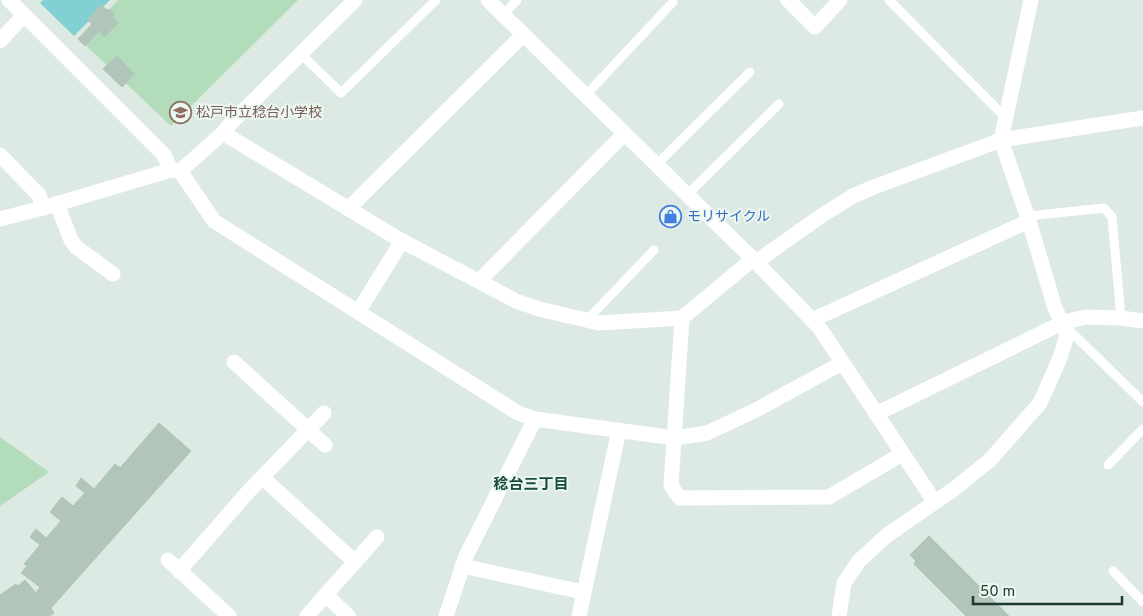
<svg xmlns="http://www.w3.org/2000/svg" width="1143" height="616" viewBox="0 0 1143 616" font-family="Overpass,'Noto Sans JP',sans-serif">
	<rect width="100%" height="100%" fill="#ddeae3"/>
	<g fill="#b3ddba">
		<polygon points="118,0 298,0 171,126 80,40"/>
		<polygon points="0,437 49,472 0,506"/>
	</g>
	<polygon fill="#80d0d4" points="43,0 110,0 74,36 40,3"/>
	<g fill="#b2c5bb" stroke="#afc4b9">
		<polygon points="101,5 107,10 109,9 115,14 112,17 118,23 104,37 99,31 85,46 78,39 92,24 87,20"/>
		<polygon points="117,56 134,74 122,87 103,69"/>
		<polygon points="159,423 191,451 51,608 54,613 49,616 0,616 0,595 16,584 18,586 25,580 36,593 40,587 21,573 27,566 24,564 40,545 30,537 36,529 46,538 61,521 50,512 62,497 73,506 85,493 76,486 81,478 94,489 115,464 120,468"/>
		<polygon points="929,536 1009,616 966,616 914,564 916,561 910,555"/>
	</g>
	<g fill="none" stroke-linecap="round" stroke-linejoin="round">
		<g stroke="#fff" stroke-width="9">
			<polyline points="889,0 1006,118"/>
			<polyline points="503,15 517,0"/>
			<polyline points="301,54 341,93 436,0"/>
			<polyline points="585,96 673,2"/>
			<polyline points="657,164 750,72"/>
			<polyline points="687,195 779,104"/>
			<polyline points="1028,216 1104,208 1112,217 1121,318"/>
			<polyline points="586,321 654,250"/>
			<polyline points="1066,327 1143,402"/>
			<polyline points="1108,465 1143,429"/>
			<polyline points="1113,571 1143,602"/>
		</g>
		<g stroke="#fff" stroke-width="15">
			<polyline points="9,0 164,155 171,170"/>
			<polyline points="488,0 753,259 819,327 934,501"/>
			<polyline points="788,0 815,27 840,0"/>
			<polyline points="1031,0 1001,140 1029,221 1055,308 1062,323 1085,317 1121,318 1143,321"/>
			<polyline points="0,41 24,15"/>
			<polyline points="223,133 402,241 516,301 539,309 599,323 682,318"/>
			<polyline points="0,155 39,195 43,208"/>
			<polyline points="180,171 214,221 518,413 535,419 675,438 707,433 754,411 842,363"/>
			<polyline points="57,204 71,240 76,247 113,274"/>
			<polyline points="348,209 523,35"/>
			<polyline points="0,219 43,208 171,170 180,171 223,133 232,122 355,0"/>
			<polyline points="753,259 682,318 671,486 680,498 829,497 902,454"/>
			<polyline points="756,262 821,216 853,196 874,187 1001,140 1143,118"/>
			<polyline points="479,281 624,134"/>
			<polyline points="358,312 402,241"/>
			<polyline points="812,320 1029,221"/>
			<polyline points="234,362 325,445"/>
			<polyline points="263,478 355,562"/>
			<polyline points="168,560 229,616"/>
			<polyline points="462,566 583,592"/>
			<polyline points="179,571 248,492 324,413"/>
			<polyline points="326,595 348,616"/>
			<polyline points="307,616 377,537"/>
			<polyline points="446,616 466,556 535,419"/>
			<polyline points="579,616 619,430"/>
			<polyline points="839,616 844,583 859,561 886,536 954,489 990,460 1040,403 1060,358 1067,335 1062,323 876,414"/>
		</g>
	</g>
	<defs>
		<symbol id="school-ring" viewBox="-11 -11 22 22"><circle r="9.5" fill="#edf7f1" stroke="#8d6e63" stroke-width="1.5"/><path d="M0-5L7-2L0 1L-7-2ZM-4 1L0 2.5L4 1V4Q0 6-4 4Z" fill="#8d6e63"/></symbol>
		<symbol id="shop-ring" viewBox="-11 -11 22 22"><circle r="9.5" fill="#edf7f1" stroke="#3f7fe0" stroke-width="1.5"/><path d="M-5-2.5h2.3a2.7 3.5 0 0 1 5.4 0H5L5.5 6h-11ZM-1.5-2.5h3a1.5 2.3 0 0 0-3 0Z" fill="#3f7fe0"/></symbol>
	</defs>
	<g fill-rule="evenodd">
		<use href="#school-ring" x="168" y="100" width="25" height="25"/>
		<use href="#shop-ring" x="658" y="204" width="25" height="25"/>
	</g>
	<g text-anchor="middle" stroke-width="4" stroke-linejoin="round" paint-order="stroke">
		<g font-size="14" fill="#785e54" stroke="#edf7f1" text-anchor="start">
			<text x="196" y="117">松戸市立稔台小学校</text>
		</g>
		<g font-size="14" fill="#366cbe" stroke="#edf7f1" text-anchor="start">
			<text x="687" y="221">モリサイクル</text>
		</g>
		<g font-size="15" font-weight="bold" fill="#194d3b" stroke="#edf7f1">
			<text x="531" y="489">稔台三丁目</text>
		</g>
	</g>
	<path d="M973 596v8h149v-8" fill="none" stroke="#1e3a2f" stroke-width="2.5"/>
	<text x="980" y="596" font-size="15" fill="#1e3a2f" stroke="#edf7f1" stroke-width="4" paint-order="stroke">50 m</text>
</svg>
